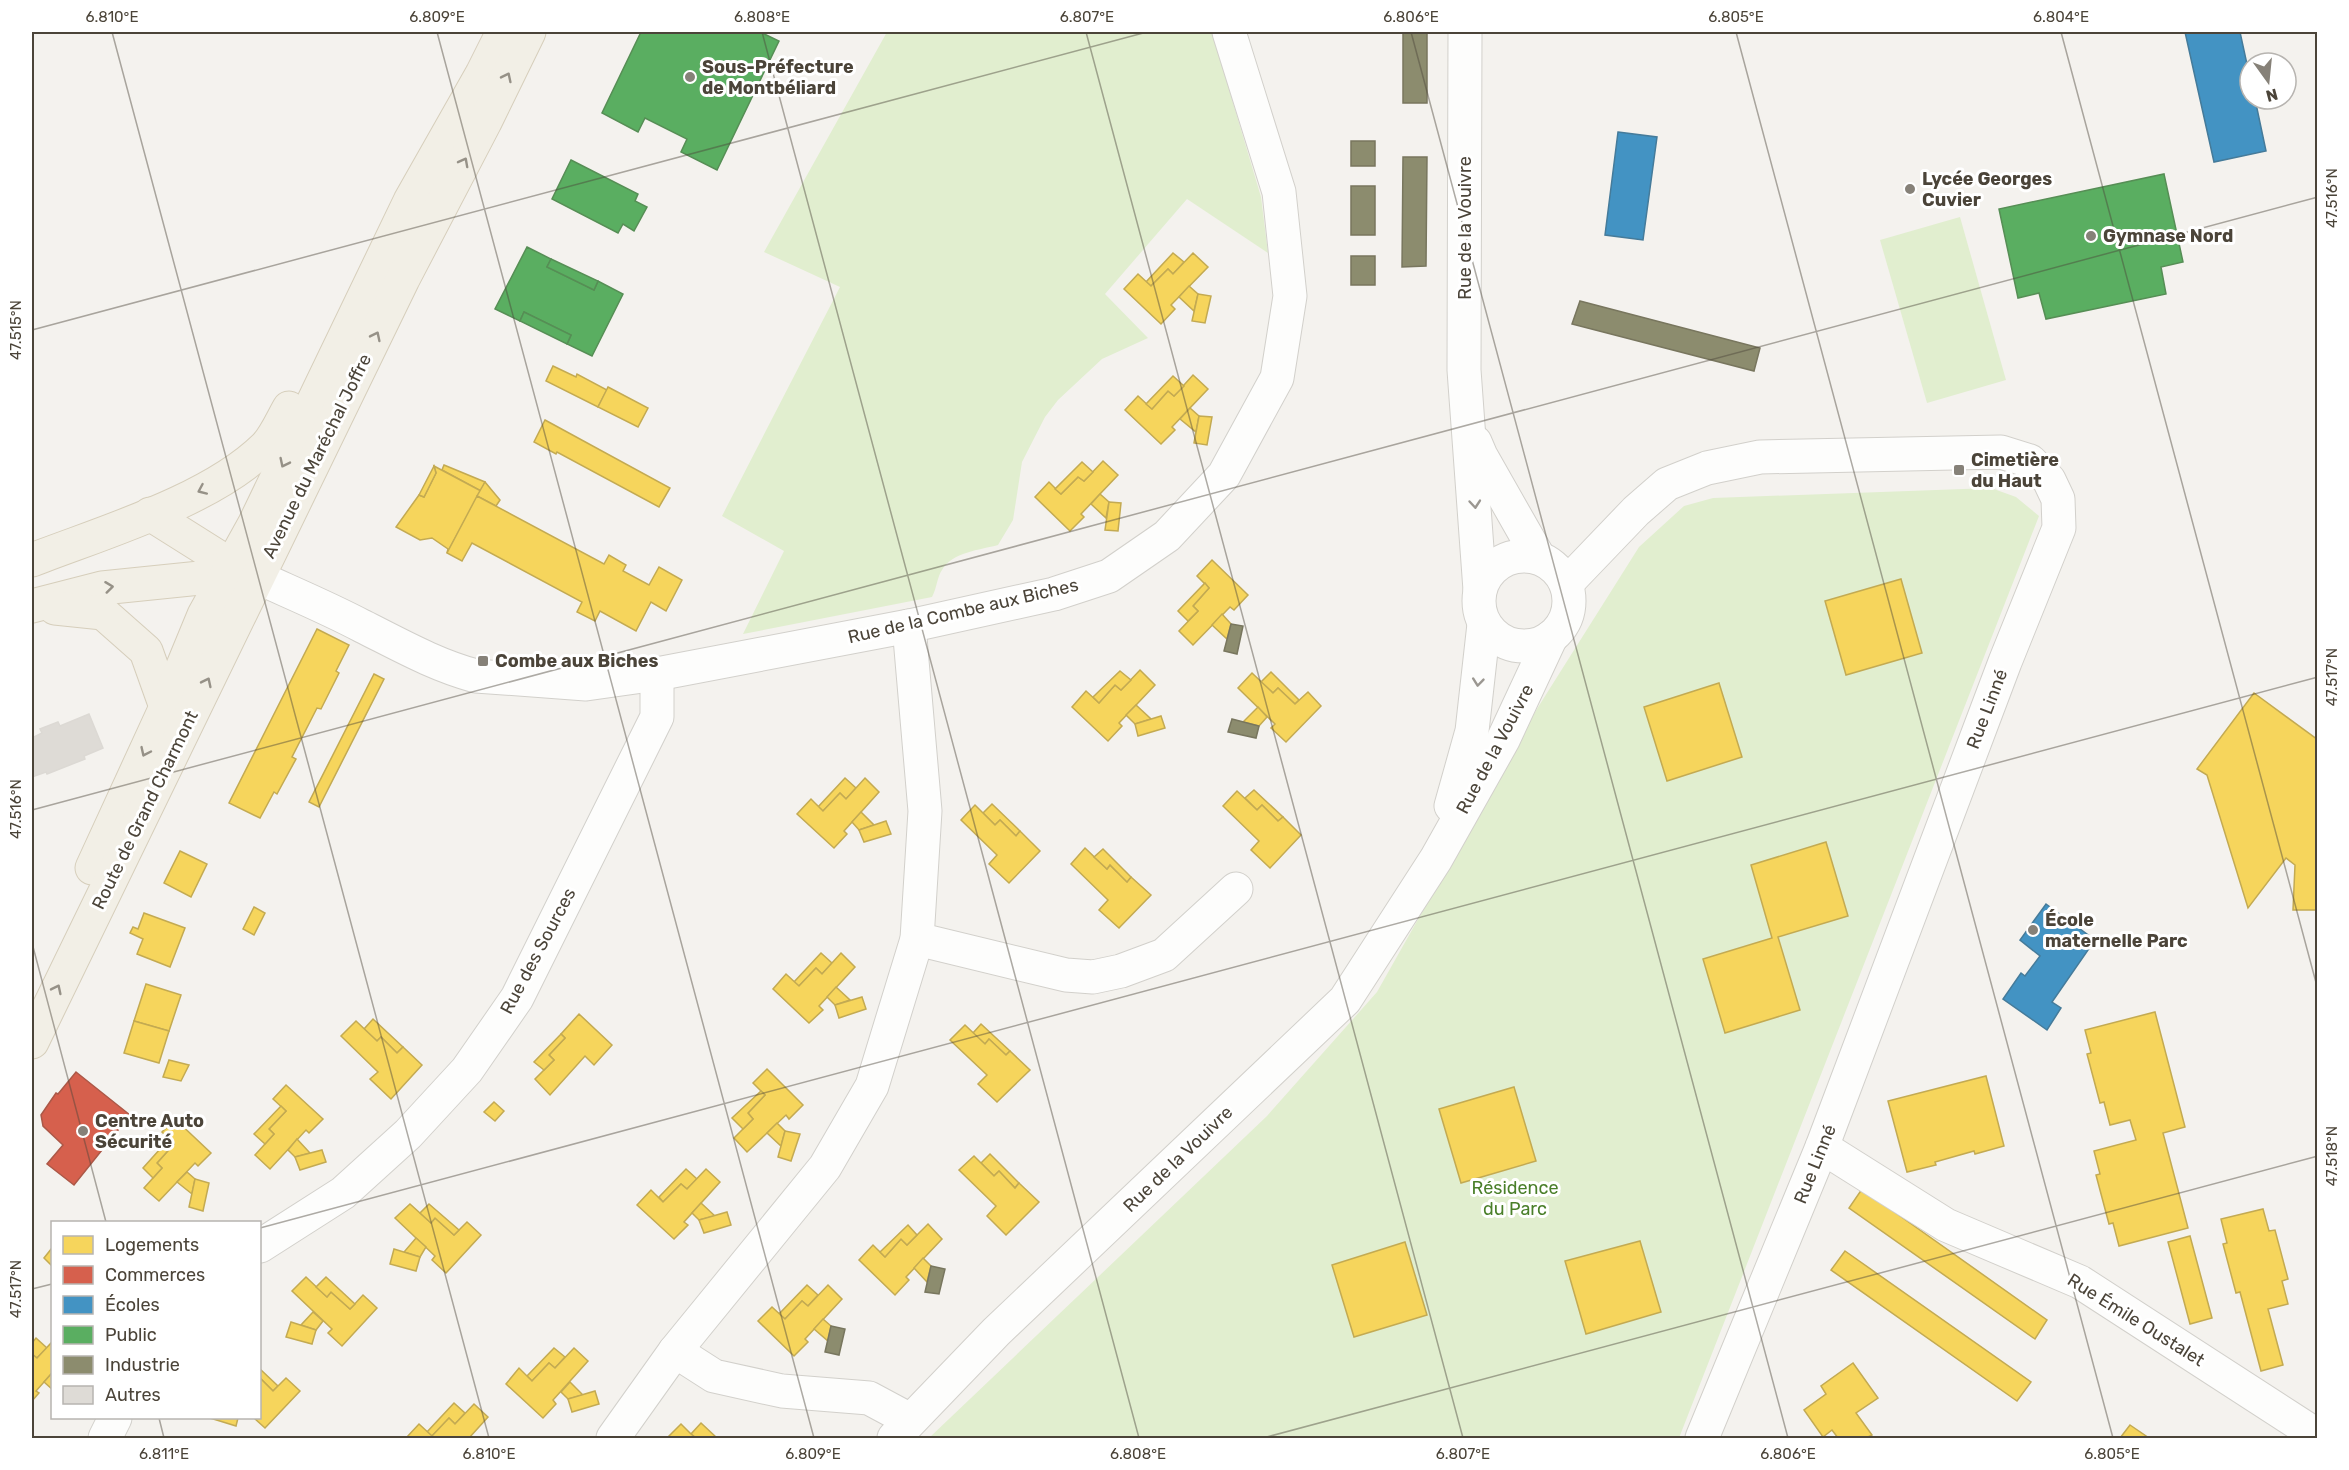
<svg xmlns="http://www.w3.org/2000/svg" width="2349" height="1470" viewBox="0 0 2349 1470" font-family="Rubik,sans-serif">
	<rect width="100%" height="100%" fill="#f4f2ee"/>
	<g fill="#e1eecf">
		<path d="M887 32H1212L1261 197 1268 253 1187 199 1105 294 1148 338 1102 359 1058 400 1045 417 1022 462 1013 520 998 545C980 550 952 552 942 570 937 577 937 588 932 597L743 634 784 551 722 516 840 287 764 252Z"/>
		<polygon points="1960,217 2006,380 1927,403 1880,240"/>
		<polygon points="1991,488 2016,497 2039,516 1679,1438 929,1438 1267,1116 1377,992 1535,712 1639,547 1684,506 1713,498"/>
	</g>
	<g fill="#f6d55c" stroke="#c3aa52" stroke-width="1.5">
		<polygon points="1173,253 1184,262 1173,274 1168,269 1151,286 1146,282"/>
		<polygon points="1193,253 1208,267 1171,305 1175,309 1161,324 1124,289 1138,274 1151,286 1168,269 1173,274"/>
		<polygon points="1189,286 1198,294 1194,311 1179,297"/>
		<polygon points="1198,294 1211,296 1205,323 1192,321"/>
		<polygon points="553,366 576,377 577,374 607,390 598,407 546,381"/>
		<polygon points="1193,375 1208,389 1172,427 1175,430 1161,444 1125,410 1138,396 1152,409 1168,391 1174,396"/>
		<polygon points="1173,376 1184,386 1174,396 1168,391 1152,409 1146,404"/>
		<polygon points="608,387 648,408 638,427 598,407"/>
		<polygon points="1190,408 1199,416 1196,432 1180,419"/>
		<polygon points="1199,416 1212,417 1207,445 1194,443"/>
		<polygon points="545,420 670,488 659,507 557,452 556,454 534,442"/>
		<polygon points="1103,461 1118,475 1081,514 1084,517 1070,531 1035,497 1049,482 1061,494 1078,477 1084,481"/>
		<polygon points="1082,462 1093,472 1084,481 1078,477 1061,494 1055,489"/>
		<polygon points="444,465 485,482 481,491 442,470"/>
		<polygon points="434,466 481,491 447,553 448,549 432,538 420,540 396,527 419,495 424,497 436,473"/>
		<polygon points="434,466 436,473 424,497 419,495"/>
		<polygon points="485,482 500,500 496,506 477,496"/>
		<polygon points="1100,494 1109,502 1106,518 1091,504"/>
		<polygon points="477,496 604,564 609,555 626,565 623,571 649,585 659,567 682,580 666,611 651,602 636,631 600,611 595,621 577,612 582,602 472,543 462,561 447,553"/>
		<polygon points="1109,502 1121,503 1118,531 1105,530"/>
		<polygon points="1212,560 1248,595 1234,610 1230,607 1193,645 1179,631 1198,611 1193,606 1209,588 1197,576"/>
		<polygon points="1901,579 1922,653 1846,675 1825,601"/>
		<polygon points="1205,583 1209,588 1193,606 1198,611 1188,621 1178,611"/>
		<polygon points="1222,614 1231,624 1227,639 1212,625"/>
		<polygon points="317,629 349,645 336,671 339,673 321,709 317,708 292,757 296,759 277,794 274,792 260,818 229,803"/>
		<polygon points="1140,670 1155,685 1119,723 1122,726 1108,741 1072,707 1086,691 1099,703 1115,685 1121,690"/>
		<polygon points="1120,671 1131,680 1121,690 1115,685 1099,703 1093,697"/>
		<polygon points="1271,672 1299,700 1295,704 1278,688 1273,693 1261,682"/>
		<polygon points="1252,673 1273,693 1278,688 1295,704 1308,692 1321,706 1286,742 1271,728 1275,724 1238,688"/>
		<polygon points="374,674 384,679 319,807 309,802"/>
		<polygon points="1719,683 1742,757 1667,781 1644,707"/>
		<polygon points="2254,693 2318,740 2318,910 2293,910 2295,865 2286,858 2248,908 2207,775 2197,769"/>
		<polygon points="1136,705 1151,719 1135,724 1126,715"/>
		<polygon points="1258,707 1267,717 1259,726 1243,722"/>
		<polygon points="1161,716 1165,728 1138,736 1135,724"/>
		<polygon points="845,778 856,788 846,799 840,793 823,811 818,807"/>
		<polygon points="865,778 879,792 844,831 847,834 834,848 797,814 811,799 823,811 840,793 846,799"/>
		<polygon points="1254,790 1283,817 1278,821 1262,805 1257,810 1245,798"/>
		<polygon points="1237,791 1257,810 1262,805 1278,821 1283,817 1301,835 1270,868 1251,850 1259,841 1223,806"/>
		<polygon points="992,804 1020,831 1016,836 1000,820 995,825 983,813"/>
		<polygon points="975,805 995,825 1000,820 1016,836 1020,831 1040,851 1009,883 989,864 997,855 961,820"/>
		<polygon points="861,812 874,825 859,830 852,822"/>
		<polygon points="886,821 891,834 864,842 859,830"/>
		<polygon points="1826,842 1848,916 1778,937 1800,1010 1725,1033 1703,959 1772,938 1751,865"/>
		<polygon points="1085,848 1107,869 1110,865 1127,882 1131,877 1151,895 1119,928 1099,910 1108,900 1071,864"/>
		<polygon points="1103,849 1131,877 1127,882 1110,865 1107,869 1094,857"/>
		<polygon points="180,851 207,864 191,897 164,883"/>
		<polygon points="254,907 265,913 254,935 243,929"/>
		<polygon points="144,913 185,928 170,967 137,954 143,939 130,933 133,927 138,929"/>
		<polygon points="821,953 832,963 822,974 816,968 799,986 794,982"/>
		<polygon points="841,953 855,967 819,1006 823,1010 809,1023 773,989 786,974 799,986 816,968 822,974"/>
		<polygon points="146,984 181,995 169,1031 134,1021"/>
		<polygon points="836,987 850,1000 835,1005 827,997"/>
		<polygon points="862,997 866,1009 839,1018 835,1005"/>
		<polygon points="2155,1012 2185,1127 2163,1133 2188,1228 2119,1246 2113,1223 2109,1224 2096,1175 2100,1174 2094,1151 2136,1140 2130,1120 2110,1125 2104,1102 2100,1103 2087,1054 2091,1053 2085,1030"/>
		<polygon points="579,1014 612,1045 594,1065 585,1056 550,1095 535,1079 554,1060 549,1055 565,1038 561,1034"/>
		<polygon points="373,1019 403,1047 397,1053 381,1037 377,1041 364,1029"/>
		<polygon points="134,1021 169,1031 159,1063 124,1053"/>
		<polygon points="356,1021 377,1041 381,1037 397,1053 403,1047 422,1065 391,1099 370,1079 378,1072 341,1036"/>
		<polygon points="981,1024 1010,1051 1006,1055 989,1039 985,1044 973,1033"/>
		<polygon points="965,1025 985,1044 989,1039 1006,1055 1010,1051 1030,1070 997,1102 978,1084 987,1075 950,1040"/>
		<polygon points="561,1034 565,1038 549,1055 554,1060 544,1070 534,1062"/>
		<polygon points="169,1060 189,1065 181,1081 163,1077"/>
		<polygon points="767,1069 803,1105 789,1119 786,1115 747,1152 734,1138 753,1119 748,1113 765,1095 753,1083"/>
		<polygon points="1986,1076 2004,1146 1975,1154 1974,1151 1935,1162 1936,1165 1907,1172 1888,1101"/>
		<polygon points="286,1085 323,1119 309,1133 306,1130 270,1169 255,1155 274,1134 269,1129 286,1111 273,1099"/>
		<polygon points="1514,1087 1536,1161 1461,1183 1439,1109"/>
		<polygon points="761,1091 765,1095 748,1113 753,1119 743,1129 732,1118"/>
		<polygon points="494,1102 504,1111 495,1121 484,1112"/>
		<polygon points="281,1106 286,1111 269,1129 274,1134 265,1144 254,1134"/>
		<polygon points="175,1119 211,1153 198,1166 195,1163 159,1201 144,1188 162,1168 157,1163 174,1144 162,1132"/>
		<polygon points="777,1123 785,1131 781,1146 767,1133"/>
		<polygon points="785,1131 800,1134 791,1161 778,1157"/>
		<polygon points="169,1139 174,1144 157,1163 162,1168 153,1178 143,1168"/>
		<polygon points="297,1139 310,1153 295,1157 288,1150"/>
		<polygon points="322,1150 326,1162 300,1170 295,1157"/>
		<polygon points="990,1154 1019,1183 1015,1188 999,1171 994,1176 981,1163"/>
		<polygon points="974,1156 994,1176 999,1171 1015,1188 1019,1183 1039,1202 1006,1235 987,1216 996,1206 959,1170"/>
		<polygon points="686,1169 697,1179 687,1189 681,1184 663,1202 659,1197"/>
		<polygon points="706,1169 720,1182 684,1222 688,1225 674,1239 637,1205 651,1190 663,1202 681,1184 687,1189"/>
		<polygon points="187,1172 195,1179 192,1194 177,1182"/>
		<polygon points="195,1179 209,1183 203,1211 189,1207"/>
		<polygon points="1862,1189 2047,1320 2035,1339 1849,1208"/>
		<polygon points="701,1203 715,1216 699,1220 692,1213"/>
		<polygon points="410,1204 431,1223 435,1218 454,1235 467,1222 481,1235 446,1273 432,1260 435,1256 395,1218"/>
		<polygon points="429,1204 459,1230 454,1235 435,1218 431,1223 420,1213"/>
		<polygon points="2263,1209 2269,1231 2275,1230 2288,1279 2282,1281 2288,1304 2268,1309 2283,1365 2261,1371 2240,1292 2236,1293 2223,1244 2227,1243 2221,1219"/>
		<polygon points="727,1212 731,1225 704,1233 699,1220"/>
		<polygon points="928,1224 942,1239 906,1277 909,1280 895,1295 859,1260 873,1245 885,1257 901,1239 907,1245"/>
		<polygon points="908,1225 917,1235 907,1245 901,1239 885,1257 880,1252"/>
		<polygon points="2190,1236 2212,1318 2190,1324 2168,1242"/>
		<polygon points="416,1238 426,1247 420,1257 404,1252"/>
		<polygon points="1640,1241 1661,1312 1586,1334 1565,1261"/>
		<polygon points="1405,1242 1427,1315 1354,1337 1332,1265"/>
		<polygon points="52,1248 52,1266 44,1258"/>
		<polygon points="394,1249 420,1257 416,1271 390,1264"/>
		<polygon points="1845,1251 2031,1382 2017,1401 1831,1270"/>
		<polygon points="923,1258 931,1266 927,1282 914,1268"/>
		<polygon points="306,1277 327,1297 331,1292 350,1309 363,1295 377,1308 342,1346 328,1333 332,1329 292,1291"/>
		<polygon points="326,1277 355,1304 350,1309 331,1292 327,1297 316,1287"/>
		<polygon points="807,1285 818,1295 808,1306 802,1301 785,1319 779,1314"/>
		<polygon points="828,1285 842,1299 805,1339 808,1342 794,1356 758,1321 772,1307 785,1319 802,1301 808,1306"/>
		<polygon points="313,1312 323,1321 316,1330 301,1325"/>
		<polygon points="823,1319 831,1326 828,1341 814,1329"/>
		<polygon points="291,1322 316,1330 312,1344 286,1337"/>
		<polygon points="36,1338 47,1348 37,1358 32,1354 32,1343"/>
		<polygon points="52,1342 52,1373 36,1391 39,1393 32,1401 32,1354 37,1358"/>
		<polygon points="554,1348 565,1357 555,1368 549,1363 532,1381 527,1376"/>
		<polygon points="574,1348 588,1361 553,1400 556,1404 543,1418 506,1384 519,1368 532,1381 549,1363 555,1368"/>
		<polygon points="1853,1363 1878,1398 1856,1413 1872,1435 1866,1438 1838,1438 1832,1430 1823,1437 1804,1410 1826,1394 1821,1386"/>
		<polygon points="260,1369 278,1386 273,1391 260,1378"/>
		<polygon points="52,1373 52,1389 44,1382"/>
		<polygon points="260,1378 273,1391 286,1378 300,1391 265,1428 254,1418 260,1418"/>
		<polygon points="570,1382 583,1395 568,1399 561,1392"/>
		<polygon points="595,1391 599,1404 572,1412 568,1399"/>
		<polygon points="454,1403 465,1413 455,1424 449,1418 432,1436 427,1432"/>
		<polygon points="474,1404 488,1417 469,1438 406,1438 419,1424 432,1436 449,1418 455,1424"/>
		<polygon points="210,1418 238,1418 236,1426"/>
		<polygon points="701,1423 717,1438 696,1438 691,1434"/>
		<polygon points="681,1424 691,1434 696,1438 667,1438"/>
		<polygon points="2130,1425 2149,1438 2120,1438"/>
	</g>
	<polygon fill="#d6604d" stroke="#ac5847" stroke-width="1.5" points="76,1072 130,1115 74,1185 47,1164 63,1145 43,1126 41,1115 56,1093 58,1094"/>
	<g fill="#4393c3" stroke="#457b9a" stroke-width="1.5">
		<polygon points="2185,32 2240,32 2250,78 2250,99 2255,99 2266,151 2214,162"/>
		<polygon points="1618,132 1657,137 1643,240 1605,235"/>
		<polygon points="2046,904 2095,940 2052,1002 2061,1008 2047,1030 2003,999 2021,973 2025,976 2040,956 2020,940"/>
	</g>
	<g fill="#5aae61" stroke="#568e55" stroke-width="1.5">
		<polygon points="641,32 760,32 779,41 717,170 681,152 687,139 645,118 638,132 602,113"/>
		<polygon points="571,160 638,194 635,201 647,207 634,231 623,224 618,233 552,199"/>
		<polygon points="2164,174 2183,262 2161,267 2166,294 2046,319 2039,293 2018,298 1999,209"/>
		<polygon points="527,247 551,259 547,267 594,290 598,281 623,294 592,356 567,344 571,335 524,312 520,321 495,309"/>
		<polygon points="551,259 598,281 594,290 547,267"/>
		<polygon points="524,312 571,335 567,344 520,321"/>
	</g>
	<g fill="#8c8c6e" stroke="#78765e" stroke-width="1.5">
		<rect x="1403" y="32" width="24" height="71"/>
		<rect x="1351" y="141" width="24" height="25"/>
		<polygon points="1403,157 1427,157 1426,266 1402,267"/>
		<rect x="1351" y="186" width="24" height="49"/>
		<rect x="1351" y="256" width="24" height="29"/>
		<polygon points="1580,301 1760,348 1754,371 1572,324"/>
		<polygon points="1231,624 1243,626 1237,654 1224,651"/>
		<polygon points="1232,719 1259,726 1256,738 1228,732"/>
		<polygon points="931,1266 945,1269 939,1294 925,1292"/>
		<polygon points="831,1326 845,1329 839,1355 825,1352"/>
	</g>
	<polygon fill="#dedbd6" stroke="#dcd9d4" stroke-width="1.5" points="89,714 103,748 84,756 85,759 47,774 46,772 32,777 32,738 42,733 40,729 58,722 60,726"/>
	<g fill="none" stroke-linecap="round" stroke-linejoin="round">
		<defs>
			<g id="street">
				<polyline points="1465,32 1464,370 1480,590"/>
				<polyline points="1475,442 1481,456 1539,558"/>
				<circle cx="1524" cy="601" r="45"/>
				<path d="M257 577C292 593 328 608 362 626 400 645 435 665 476 676L586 684 657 674 909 626 1054 594 1109 576 1167 536 1224 475 1277 378 1290 296 1279 192 1229 32"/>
				<polyline points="1566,584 1636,511 1667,484 1707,468 1760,457 2001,452 2030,461 2049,480 2058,499 2059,528 2005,662 1822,1147 1702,1438"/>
				<polyline points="1451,806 1472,731 1484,624"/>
				<polyline points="917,939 1066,975 1093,977 1121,971 1164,955 1236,889"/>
				<polyline points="1822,1147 1946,1225 2080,1282 2318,1436"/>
				<polyline points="260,1246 343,1193 408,1134 467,1070 517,998 657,717 657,674"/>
				<polyline points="675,1351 714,1376 782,1391 869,1398 910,1420"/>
				<polyline points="105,1438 115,1418"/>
				<polyline points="613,1438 675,1351 825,1167 872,1086 917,939 925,811 909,626"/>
				<polyline points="894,1438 996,1332 1345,1000 1436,859 1503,740 1551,637"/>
			</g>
			<g id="primary">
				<polyline points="150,514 231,565 245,571"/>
				<path d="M32 560C104 532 210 501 265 447 275 437 282 420 289 408"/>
				<polyline points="32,606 102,588 200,578 231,565"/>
				<polyline points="55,608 103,613 146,651 166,707"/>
				<polyline points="92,868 166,707 204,615 255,523 410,201 482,74 503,32"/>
				<polyline points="32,1042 403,279 485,122 529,32"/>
			</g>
		</defs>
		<use href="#street" stroke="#d2d0cb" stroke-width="35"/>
		<use href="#primary" stroke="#d6cebb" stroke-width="35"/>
		<use href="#street" stroke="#fdfdfc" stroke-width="33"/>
		<use href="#primary" stroke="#f2efe6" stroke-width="33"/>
	</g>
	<defs><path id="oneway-chevron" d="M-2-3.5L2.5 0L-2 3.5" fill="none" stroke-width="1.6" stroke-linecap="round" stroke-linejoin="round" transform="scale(1.5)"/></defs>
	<g stroke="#969187">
		<use href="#oneway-chevron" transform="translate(507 77) rotate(-64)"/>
		<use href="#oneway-chevron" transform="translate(464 162) rotate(-62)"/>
		<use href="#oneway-chevron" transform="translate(376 336) rotate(-64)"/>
		<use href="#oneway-chevron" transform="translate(284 463) rotate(116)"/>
		<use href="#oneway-chevron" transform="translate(202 490) rotate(156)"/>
		<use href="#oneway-chevron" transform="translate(109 587) rotate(-7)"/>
		<use href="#oneway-chevron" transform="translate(207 682) rotate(-64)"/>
		<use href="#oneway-chevron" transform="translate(145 752) rotate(115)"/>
		<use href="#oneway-chevron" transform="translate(57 989) rotate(-64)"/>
	</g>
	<g stroke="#9b9791">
		<use href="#oneway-chevron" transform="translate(1475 504) rotate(85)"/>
		<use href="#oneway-chevron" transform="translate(1478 682) rotate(96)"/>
	</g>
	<path fill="none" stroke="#4b4439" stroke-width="1.5" stroke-opacity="0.45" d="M112 32 489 1438M437 32 814 1438M762 32 1139 1438M1086 32 1463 1438M1411 32 1788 1438M1736 32 2113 1438M2061 32 2318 990M32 330 1147 32M32 810 2318 197M32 943 106 1222M260 1228 2318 677M32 1289 52 1284M159 1418 164 1438M1263 1438 2318 1156"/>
	<g fill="#868178" stroke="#fff" stroke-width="2">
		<circle cx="690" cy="77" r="6"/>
		<circle cx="1910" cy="189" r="6"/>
		<circle cx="2091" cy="236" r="6"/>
		<rect x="1953" y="464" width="12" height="12" rx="3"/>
		<rect x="477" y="655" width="12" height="12" rx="3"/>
		<circle cx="2033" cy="930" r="6"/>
		<circle cx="83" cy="1131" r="6"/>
	</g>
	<g text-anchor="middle" stroke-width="6" stroke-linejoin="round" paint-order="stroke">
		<g font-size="18" font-weight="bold" fill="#4b4439" stroke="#fff" text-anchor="start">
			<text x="702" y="73">Sous-Préfecture<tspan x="702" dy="21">de Montbéliard</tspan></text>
			<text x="1922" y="185">Lycée Georges<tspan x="1922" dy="21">Cuvier</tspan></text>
			<text x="2103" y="242">Gymnase Nord</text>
			<text x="1971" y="466">Cimetière<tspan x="1971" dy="21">du Haut</tspan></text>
			<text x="495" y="667">Combe aux Biches</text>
			<text x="2045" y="926">École<tspan x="2045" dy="21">maternelle Parc</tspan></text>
			<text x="95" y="1127">Centre Auto<tspan x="95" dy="21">Sécurité</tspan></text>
		</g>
		<g font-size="18" fill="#4b4439" stroke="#fff">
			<text transform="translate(1465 228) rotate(-90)" y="6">Rue de la Vouivre</text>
			<text transform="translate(317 456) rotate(-64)" y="6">Avenue du Maréchal Joffre</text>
			<text transform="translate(963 611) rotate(-13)" y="6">Rue de la Combe aux Biches</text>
			<text transform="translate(1987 709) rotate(-69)" y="6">Rue Linné</text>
			<text transform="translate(1495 749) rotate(-62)" y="6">Rue de la Vouivre</text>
			<text transform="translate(145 810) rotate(-64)" y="6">Route de Grand Charmont</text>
			<text transform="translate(538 951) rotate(-62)" y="6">Rue des Sources</text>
			<text transform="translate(1178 1159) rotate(-44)" y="6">Rue de la Vouivre</text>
			<text transform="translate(1815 1164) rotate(-68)" y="6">Rue Linné</text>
			<text transform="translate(2136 1320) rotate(32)" y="6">Rue Émile Oustalet</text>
		</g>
		<g font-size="18" fill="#4a7f2a" stroke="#fff">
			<text x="1515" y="1194">Résidence<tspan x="1515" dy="21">du Parc</tspan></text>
		</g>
	</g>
	<rect width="2349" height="1470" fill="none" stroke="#ffffff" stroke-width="66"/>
	<rect x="51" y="1221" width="210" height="198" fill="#ffffff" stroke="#b7b4b0" stroke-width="1.5"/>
	<rect x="63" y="1236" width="30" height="18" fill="#f6d55c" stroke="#b7b4b0" stroke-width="1.5"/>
	<text x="105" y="1251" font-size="18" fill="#4b4439">Logements</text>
	<rect x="63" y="1266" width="30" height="18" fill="#d6604d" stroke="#b7b4b0" stroke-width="1.5"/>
	<text x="105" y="1281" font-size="18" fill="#4b4439">Commerces</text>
	<rect x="63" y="1296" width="30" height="18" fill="#4393c3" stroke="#b7b4b0" stroke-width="1.5"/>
	<text x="105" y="1311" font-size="18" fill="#4b4439">Écoles</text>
	<rect x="63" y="1326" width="30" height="18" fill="#5aae61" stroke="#b7b4b0" stroke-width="1.5"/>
	<text x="105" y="1341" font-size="18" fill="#4b4439">Public</text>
	<rect x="63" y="1356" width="30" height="18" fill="#8c8c6e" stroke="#b7b4b0" stroke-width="1.5"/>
	<text x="105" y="1371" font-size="18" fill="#4b4439">Industrie</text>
	<rect x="63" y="1386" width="30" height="18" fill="#dedbd6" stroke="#b7b4b0" stroke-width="1.5"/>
	<text x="105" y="1401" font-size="18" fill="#4b4439">Autres</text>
	<g transform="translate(2268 81) rotate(165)"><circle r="28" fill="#ffffff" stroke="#b7b4b0" stroke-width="1.5"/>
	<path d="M0-4.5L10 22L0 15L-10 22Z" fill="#868178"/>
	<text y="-9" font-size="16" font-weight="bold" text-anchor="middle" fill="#4b4439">N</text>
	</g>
	<rect x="33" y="33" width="2283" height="1404" fill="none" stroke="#4b4439" stroke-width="2"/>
	<g font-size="15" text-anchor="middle" fill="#4b4439">
		<text x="112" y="22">6.810°E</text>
		<text x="437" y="22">6.809°E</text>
		<text x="762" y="22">6.808°E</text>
		<text x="1087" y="22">6.807°E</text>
		<text x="1411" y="22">6.806°E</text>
		<text x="1736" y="22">6.805°E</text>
		<text x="2061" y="22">6.804°E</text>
		<text transform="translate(2332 198) rotate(-90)" y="5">47.516°N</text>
		<text transform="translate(16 330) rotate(-90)" y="5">47.515°N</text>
		<text transform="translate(2332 677) rotate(-90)" y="5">47.517°N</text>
		<text transform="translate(16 809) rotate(-90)" y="5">47.516°N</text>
		<text transform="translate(2332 1156) rotate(-90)" y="5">47.518°N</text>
		<text transform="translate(16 1289) rotate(-90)" y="5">47.517°N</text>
		<text x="164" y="1459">6.811°E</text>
		<text x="489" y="1459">6.810°E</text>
		<text x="813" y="1459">6.809°E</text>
		<text x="1138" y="1459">6.808°E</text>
		<text x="1463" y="1459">6.807°E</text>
		<text x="1788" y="1459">6.806°E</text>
		<text x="2112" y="1459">6.805°E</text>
	</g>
</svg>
